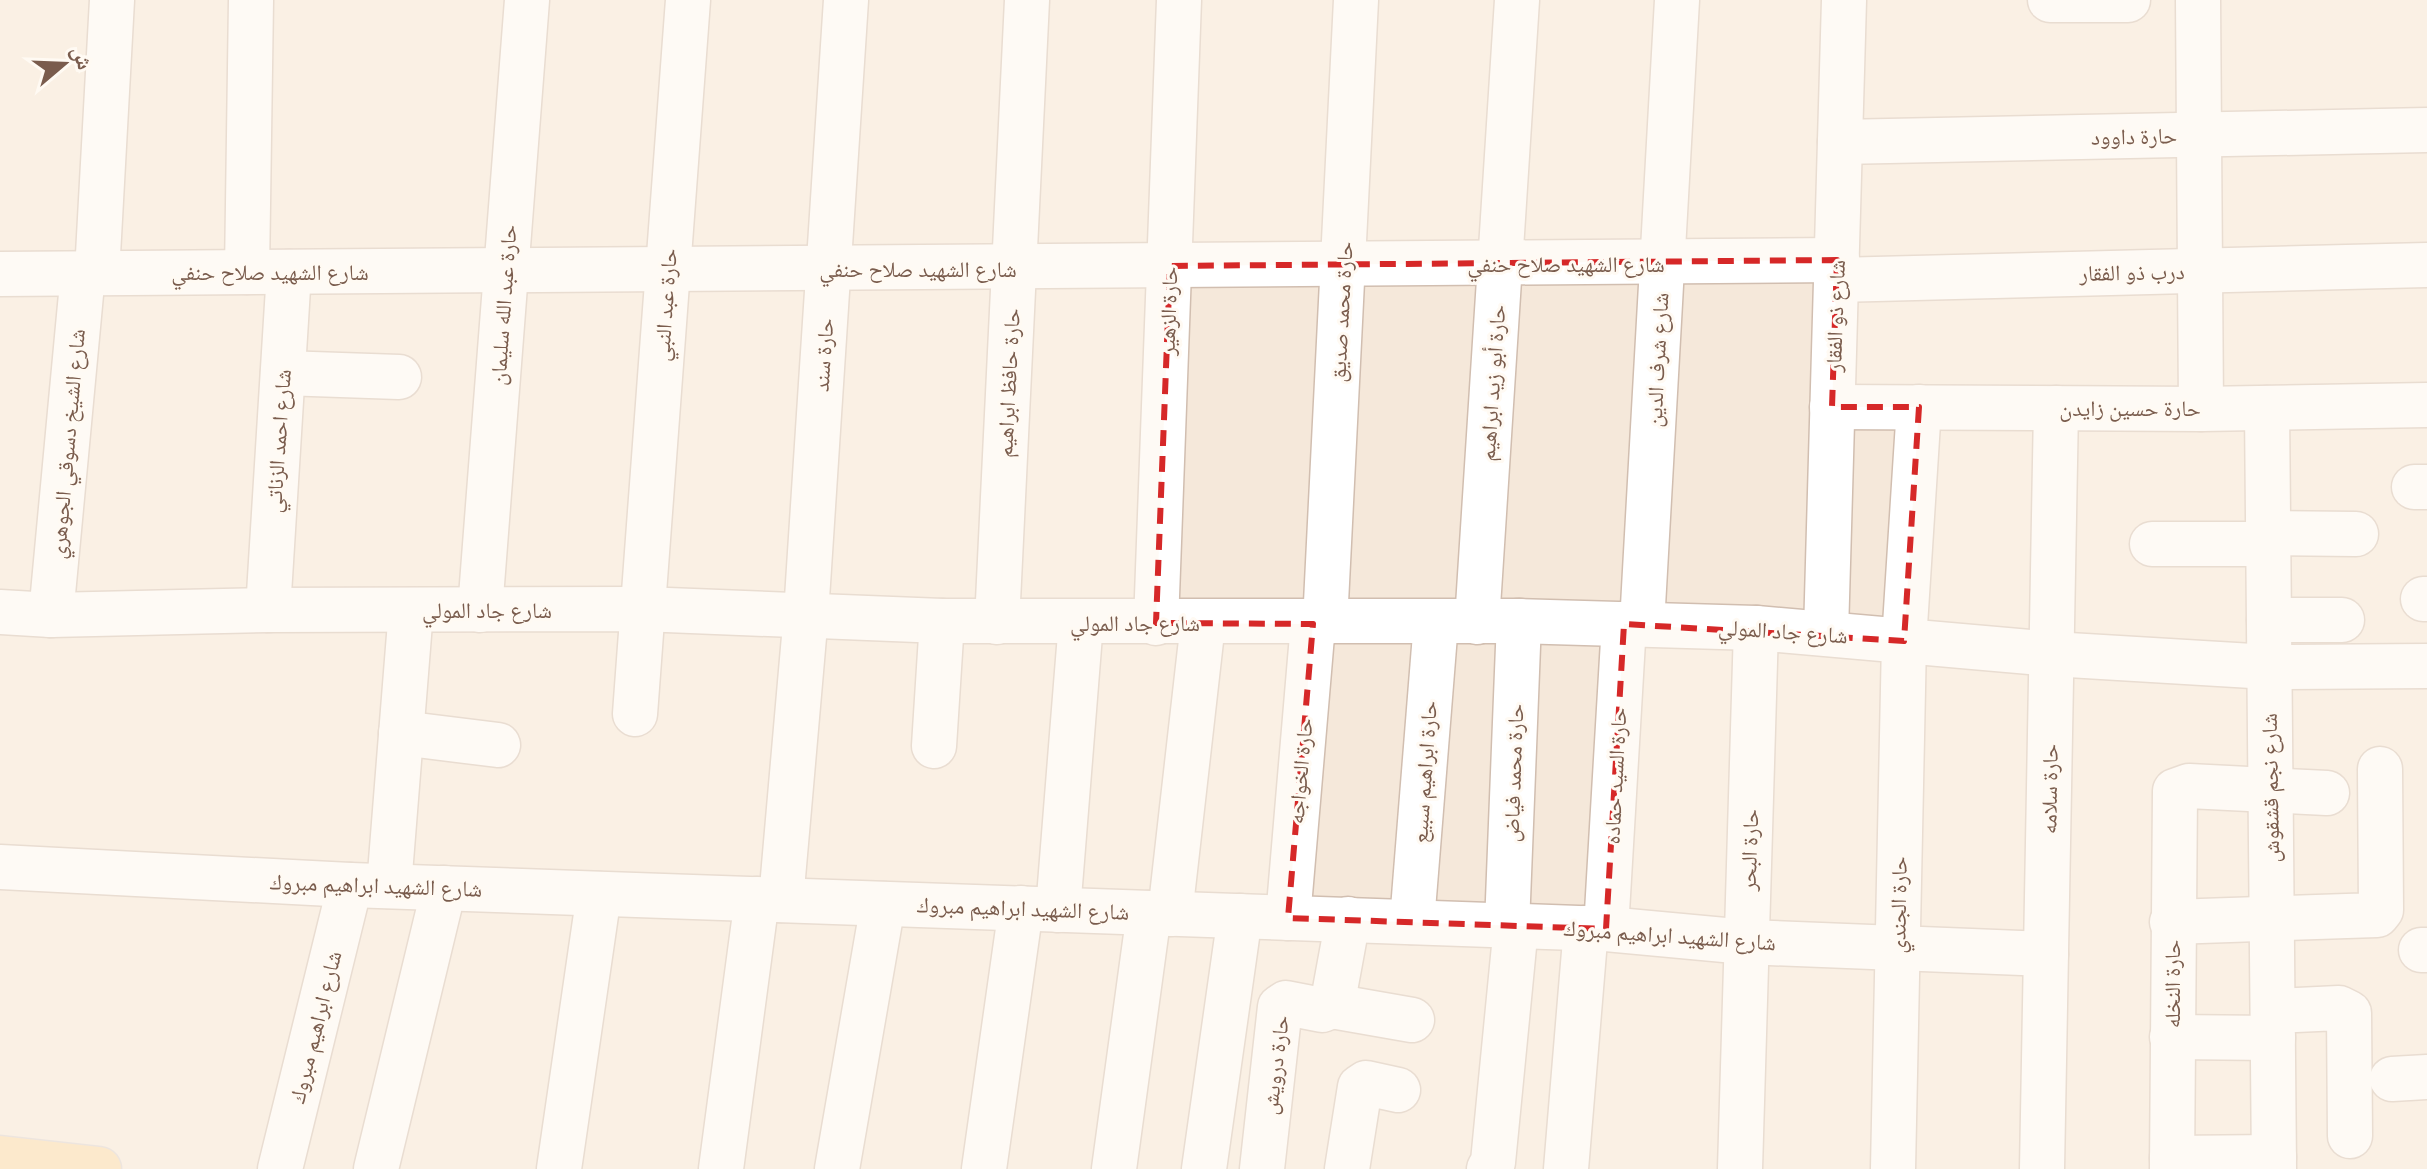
<svg xmlns="http://www.w3.org/2000/svg" width="2427" height="1169" viewBox="0 0 2427 1169" font-family="'IBM Plex Sans','Noto Naskh Arabic',sans-serif">
	<rect width="100%" height="100%" fill="#fdf6ec"/>
	<rect fill="#f5e8da" x="0" y="0" width="2427" height="1169"/>
	<g fill="none" stroke-linecap="round" stroke-linejoin="round">
		<defs>
			<g id="minor">
				<polyline points="2050,0 2128,0"/>
				<polyline points="2198,0 2201,409"/>
				<polyline points="1840,142 2427,130"/>
				<polyline points="247,272 251,0"/>
				<polyline points="97,273 112,0"/>
				<polyline points="0,274 1837,260"/>
				<polyline points="1836,280 2427,265"/>
				<polyline points="283,373 399,377"/>
				<polyline points="1832,407 2201,409 2427,405"/>
				<polyline points="2267,408 2274,1169"/>
				<polyline points="2414,487 2427,487"/>
				<polyline points="2268,533 2356,534"/>
				<polyline points="2152,544 2268,544"/>
				<polyline points="2423,599 2427,599"/>
				<polyline points="268,610 289,272"/>
				<polyline points="480,610 527,0"/>
				<polyline points="0,612 51,615 268,610 642,609 942,621 1519,621 1756,628 2052,654 2269,667 2427,666"/>
				<polyline points="51,615 83,273"/>
				<polyline points="2269,620 2342,620"/>
				<polyline points="997,622 1027,0"/>
				<polyline points="1477,622 1517,0"/>
				<polyline points="1156,623 1179,0"/>
				<polyline points="1325,623 1356,0"/>
				<polyline points="1642,624 1677,0"/>
				<polyline points="1826,633 1844,0"/>
				<polyline points="635,714 688,0"/>
				<polyline points="401,733 498,745"/>
				<polyline points="934,746 942,621"/>
				<polyline points="0,867 350,885 1606,929 1746,942 2046,954"/>
				<polyline points="389,886 411,610"/>
				<polyline points="781,900 806,614 846,0"/>
				<polyline points="1058,910 1081,622"/>
				<polyline points="1170,914 1203,623"/>
				<polyline points="1288,918 1313,624"/>
				<polyline points="1412,922 1436,622"/>
				<polyline points="2172,922 2377,915 2381,910 2380,769"/>
				<polyline points="1507,925 1519,621"/>
				<polyline points="1606,929 1624,624"/>
				<polyline points="2421,950 2427,950"/>
				<polyline points="1332,1006 1412,1020"/>
				<polyline points="2273,1011 2339,1008 2349,1013 2350,1136"/>
				<polyline points="2172,1037 2273,1038"/>
				<polyline points="2392,1079 2427,1077"/>
				<polyline points="2172,1158 2274,1157"/>
				<polyline points="280,1169 350,885"/>
				<polyline points="376,1169 444,888"/>
				<polyline points="559,1169 599,894"/>
				<polyline points="721,1169 757,899"/>
				<polyline points="837,1169 883,904"/>
				<polyline points="984,1169 1021,908"/>
				<polyline points="1114,1169 1149,913"/>
				<polyline points="1204,1169 1240,916"/>
				<polyline points="1262,1169 1280,1007 1286,1003 1322,1010 1332,1006 1348,919"/>
				<polyline points="1347,1169 1360,1087 1366,1083 1398,1090"/>
				<polyline points="1489,1169 1493,1162 1516,926"/>
				<polyline points="1566,1169 1586,928"/>
				<polyline points="1740,1169 1756,628"/>
				<polyline points="1893,1169 1904,641 1919,407"/>
				<polyline points="2042,1169 2056,408"/>
				<polyline points="2172,1169 2175,791 2189,786 2327,793"/>
			</g>
			<polyline id="major" points="0,1158 99,1169"/>
		</defs>
		<use href="#minor" stroke="#d1beb0" stroke-width="47"/>
		<use href="#major" stroke="#dad1cd" stroke-width="47"/>
		<use href="#minor" stroke="#fff" stroke-width="44"/>
		<use href="#major" stroke="#fbd9a5" stroke-width="44"/>
	</g>
	<path d="M0 0H2427V1169H0ZM1837 260 1832 407H1919L1904 641 1624 624 1606 929 1288 918 1313 624 1156 623 1170 266Z" fill="#fdf6ec" fill-opacity=".55" fill-rule="evenodd"/>
	<path fill="none" stroke="#d62828" stroke-width="6" stroke-dasharray="16 10" stroke-linejoin="round" d="M1837 260 1832 407H1919L1904 641 1624 624 1606 929 1288 918 1313 624 1156 623 1170 266Z"/>
	<g text-anchor="middle" stroke-width="6" stroke-linejoin="round" paint-order="stroke">
		<g font-size="22" fill="#7a5c4d" stroke="#fffaf3">
			<text transform="translate(2134 136) rotate(-1)" y="8">حارة داوود</text>
			<text x="1566" y="272">شارع الشهيد صلاح حنفي</text>
			<text x="918" y="277">شارع الشهيد صلاح حنفي</text>
			<text x="270" y="280">شارع الشهيد صلاح حنفي</text>
			<text transform="translate(2132 272) rotate(-1)" y="8">درب ذو الفقار</text>
			<text transform="translate(503 305) rotate(-86)" y="8">حارة عبد الله سليمان</text>
			<text transform="translate(665 305) rotate(-86)" y="8">حارة عبد النبي</text>
			<text transform="translate(1168 311) rotate(-88)" y="8">حارة الزهير</text>
			<text transform="translate(1341 312) rotate(-87)" y="8">حارة محمد صديق</text>
			<text transform="translate(1835 316) rotate(-88)" y="8">شارع ذو الفقار</text>
			<text transform="translate(823 355) rotate(-86)" y="8">حارة سند</text>
			<text transform="translate(1657 360) rotate(-87)" y="8">شارع شرف الدين</text>
			<text transform="translate(1008 383) rotate(-87)" y="8">حارة حافظ ابراهيم</text>
			<text transform="translate(1492 383) rotate(-86)" y="8">حارة أبو زيد ابراهيم</text>
			<text x="2130" y="416">حارة حسين زايدن</text>
			<text transform="translate(278 441) rotate(-86)" y="8">شارع احمد الزناتي</text>
			<text transform="translate(67 444) rotate(-85)" y="8">شارع الشيخ دسوقي الجوهري</text>
			<text x="487" y="618">شارع جاد المولي</text>
			<text x="1135" y="631">شارع جاد المولي</text>
			<text transform="translate(1783 631) rotate(4)" y="8">شارع جاد المولي</text>
			<text transform="translate(1300 771) rotate(-85)" y="8">حارة الخواجه</text>
			<text transform="translate(1424 772) rotate(-86)" y="8">حارة ابراهيم سبيع</text>
			<text transform="translate(1513 773) rotate(-88)" y="8">حارة محمد فياض</text>
			<text transform="translate(1615 776) rotate(-87)" y="8">حارة السيد حماده</text>
			<text transform="translate(2270 788) rotate(-91)" y="8">شارع نجم قشقوش</text>
			<text transform="translate(2049 789) rotate(-89)" y="8">حارة سلامه</text>
			<text transform="translate(1749 850) rotate(-88)" y="8">حارة البحر</text>
			<text transform="translate(376 885) rotate(2)" y="8">شارع الشهيد ابراهيم مبروك</text>
			<text transform="translate(1898 905) rotate(-89)" y="8">حارة الجندي</text>
			<text transform="translate(1023 908) rotate(2)" y="8">شارع الشهيد ابراهيم مبروك</text>
			<text transform="translate(1670 935) rotate(4)" y="8">شارع الشهيد ابراهيم مبروك</text>
			<text transform="translate(2172 984) rotate(-90)" y="8">حارة النخله</text>
			<text transform="translate(315 1027) rotate(-76)" y="8">شارع ابراهيم مبروك</text>
			<text transform="translate(1275 1065) rotate(-83)" y="8">حارة درويش</text>
		</g>
	</g>
	<g transform="translate(64 64) rotate(71)" stroke="#fffaf3" stroke-width="6" paint-order="stroke">
	<path d="M0-6L14 30L0 20L-14 30Z" fill="#7a5c4d"/>
	<text y="-12" font-size="22" font-weight="bold" text-anchor="middle" fill="#7a5c4d">ش</text>
	</g>
</svg>
